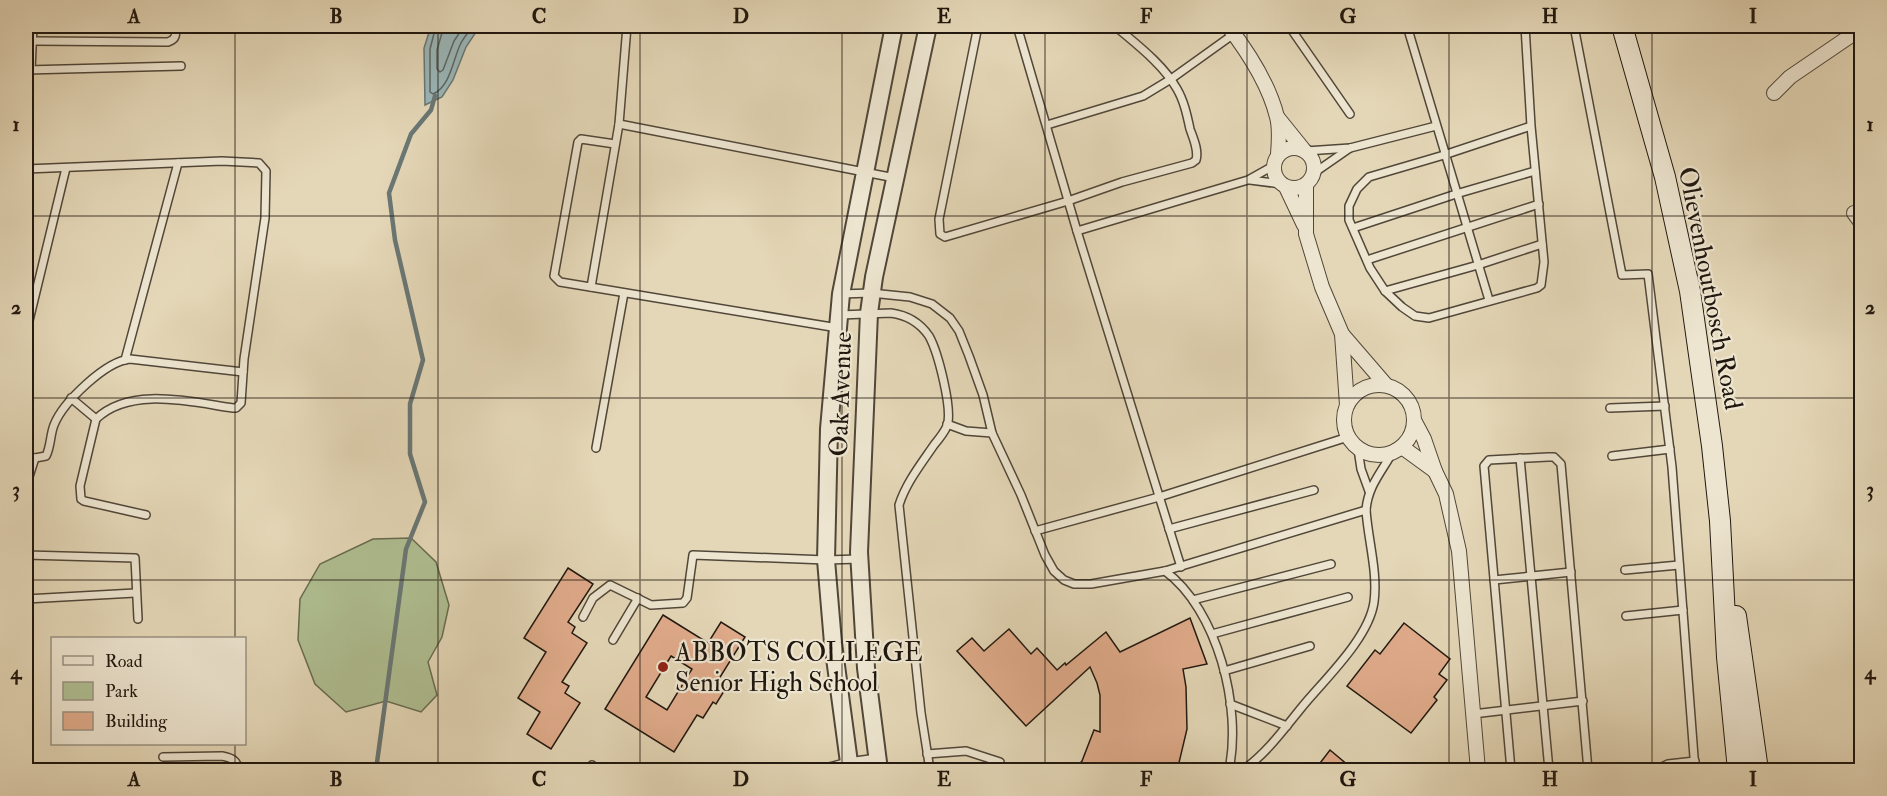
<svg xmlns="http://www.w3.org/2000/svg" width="1887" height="796" viewBox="0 0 1887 796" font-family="'IM FELL Double Pica',serif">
	<rect width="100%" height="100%" fill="#e4d7b7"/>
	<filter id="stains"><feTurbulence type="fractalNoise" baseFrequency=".00333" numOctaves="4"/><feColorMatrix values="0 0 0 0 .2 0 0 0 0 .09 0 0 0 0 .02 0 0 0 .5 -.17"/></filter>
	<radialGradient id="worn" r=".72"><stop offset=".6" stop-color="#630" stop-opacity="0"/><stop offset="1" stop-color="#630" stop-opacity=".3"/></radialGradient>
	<polygon fill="#afbf92" stroke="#686b50" stroke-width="1.5" points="411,538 436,562 449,605 442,637 428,662 437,695 421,712 386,701 346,712 315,684 298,640 300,599 320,564 373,539"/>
	<polygon fill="#9ab7b9" stroke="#697775" stroke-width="1.5" points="431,26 480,26 466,47 453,80 442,97 425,105 424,48"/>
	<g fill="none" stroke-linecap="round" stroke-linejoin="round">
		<g stroke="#5d6764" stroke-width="1.5">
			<path d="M436 26 430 49V92L433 94C450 87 453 60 460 45 463 38 469 32 473 26"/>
			<polyline points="444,26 437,50 437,69 440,72 443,70 454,41 464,26"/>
		</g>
		<polyline stroke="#697775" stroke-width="4.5" points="376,770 406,549 425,502 410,454 410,404 423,360 395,240 389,193 411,134 431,110 435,96"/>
	</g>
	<g fill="#e1ac8c" stroke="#20170f" stroke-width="1.5" fill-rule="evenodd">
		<polygon points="568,568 593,584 568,622 575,627 572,633 587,643 562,682 569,686 565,693 580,703 551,749 527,734 540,712 518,698 546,652 524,638"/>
		<path d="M663 615 708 643 721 622 745 637 717 682 726 688 716 704 713 702 703 718 697 715 674 752 605 709ZM671 656 692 669 667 710 646 697Z"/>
		<polygon points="1190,618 1207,664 1183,669 1186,687 1187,729 1177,771 1073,771 1082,761 1094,730 1100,732 1100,695 1097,683 1090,667 1026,726 957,651 972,638 984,651 1009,629 1031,654 1037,648 1057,670 1065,663 1066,665 1106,632 1120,652"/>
		<polygon points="1404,623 1450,659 1439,674 1447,680 1434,697 1437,700 1411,733 1347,686 1375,650 1380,654"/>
		<polygon points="1330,750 1355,771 1314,771"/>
	</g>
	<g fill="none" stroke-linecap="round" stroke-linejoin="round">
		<defs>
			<g id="service">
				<polyline points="627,26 619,124 895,178"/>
				<path d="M978 26 939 219 940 234 945 237 1068 201 1122 182 1192 163 1196 160C1199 150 1193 138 1190 129 1187 115 1184 101 1177 89 1163 64 1136 44 1115 26"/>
				<polyline points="1017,26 1077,231 1181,567"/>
				<polyline points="1289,26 1350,114"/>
				<polyline points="1407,26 1489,300"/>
				<polyline points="1525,26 1531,126 1544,262 1541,285 1537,288 1429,318 1415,316 1402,307 1385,291 1370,268 1349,220 1349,206 1357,189 1369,177 1444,155 1531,126"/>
				<polyline points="1574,26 1622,275 1648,274 1672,467 1695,770"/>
				<path d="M33 41 168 42C177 39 176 34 175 26"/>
				<polyline points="26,70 181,66"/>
				<polyline points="31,70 33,26"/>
				<polyline points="1047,125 1143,96 1171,79 1245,26"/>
				<polyline points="615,144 581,139 578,142 554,276 560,282 838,328"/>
				<polyline points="1306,151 1350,148 1436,126"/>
				<path d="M26 169 222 161 259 163 266 171 265 218 244 359 241 403 236 408H233C191 402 130 386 96 419L80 486 81 499 84 501 146 515"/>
				<polyline points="1314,173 1350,148"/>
				<polyline points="1250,180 1281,184"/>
				<polyline points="1353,228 1456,194 1535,171"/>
				<polyline points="1077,231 1248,180 1273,166"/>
				<polyline points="1367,260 1539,204"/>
				<polyline points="591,287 619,124"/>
				<polyline points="1385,291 1478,265 1542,244"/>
				<polyline points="841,294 871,293 910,297 932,304 950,318 959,331 969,356 983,395 992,433 1021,495 1045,555 1054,571 1064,580 1074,584 1091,584 1165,571 1366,510"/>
				<path d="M840 315 891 313C906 315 920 323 929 336 938 352 953 410 947 426 944 433 939 439 934 445 921 464 906 483 899 505L921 713 930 770"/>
				<polyline points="26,333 66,168"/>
				<polyline points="125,360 178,163"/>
				<polyline points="71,398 96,419"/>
				<polyline points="1610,408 1665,406"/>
				<polyline points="947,424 966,431 992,433"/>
				<polyline points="596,448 624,293"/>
				<polyline points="1358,449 1361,469 1369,491"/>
				<polyline points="1612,456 1670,449"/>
				<path d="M26 457 35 458 46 456C51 446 50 435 54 425 63 402 106 361 130 359L243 372"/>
				<polyline points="1520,458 1549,770"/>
				<polyline points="26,486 35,458"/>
				<polyline points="1169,529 1314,490"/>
				<polyline points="1035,531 1159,497 1348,437"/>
				<polyline points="26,555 135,558 138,619"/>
				<polyline points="1625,570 1679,565"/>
				<path d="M1165 571C1218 610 1242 708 1229 770"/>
				<polyline points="1494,580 1571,572"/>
				<polyline points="26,599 135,593"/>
				<polyline points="1193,600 1331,564"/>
				<polyline points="1626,616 1683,610"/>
				<polyline points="583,617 593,598 610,585 651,605 683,603 687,598 693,555 826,560 859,559"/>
				<polyline points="1212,634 1348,597"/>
				<polyline points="613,640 638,598"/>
				<polyline points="1224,671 1310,646"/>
				<polyline points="1230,704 1287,726"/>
				<polyline points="1473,714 1583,701"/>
				<polyline points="927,754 966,751 1000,762"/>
				<path d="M163 757 222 756C232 758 237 760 239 770"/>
				<polyline points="592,765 593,770"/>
				<polyline points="818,770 848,762 877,758"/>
				<path d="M1243 770C1267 753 1284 729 1302 707 1325 679 1369 638 1374 602 1378 572 1368 540 1366 510 1368 486 1381 473 1392 453"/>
				<polyline points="1511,770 1484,466 1489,460 1548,457 1554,457 1561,464 1588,770"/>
				<polyline points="1656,770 1668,764 1695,761"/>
			</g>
			<g id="minor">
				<path d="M1228 26C1248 52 1269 84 1277 117 1280 128 1279 142 1278 154"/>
				<polyline points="1774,93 1790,77 1862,28"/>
				<polyline points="1278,118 1303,149"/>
				<circle cx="1294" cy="168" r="20"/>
				<polyline points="1306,185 1306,234 1322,287 1342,334 1386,385"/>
				<polyline points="1286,187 1304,225"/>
				<polyline points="1854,213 1862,224"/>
				<polyline points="1342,334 1347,405"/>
				<circle cx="1379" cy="420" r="35"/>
				<polyline points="1415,422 1424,439 1435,471 1446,494 1459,551 1478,770"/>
				<polyline points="1402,447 1435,471"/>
			</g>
			<g id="tertiary">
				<polyline points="850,770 833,643 826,560 829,429 841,294 894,26"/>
				<polyline points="879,770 866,668 859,552 869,313 874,277 928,26"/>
			</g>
			<g id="secondary">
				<polyline points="1622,26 1665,177 1690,291 1712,446 1720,521 1727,657 1738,770"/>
				<polyline points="1736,616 1758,770"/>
			</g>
		</defs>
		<use href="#service" stroke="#514739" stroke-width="10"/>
		<use href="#minor" stroke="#514739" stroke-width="16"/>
		<use href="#tertiary" stroke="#514739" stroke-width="20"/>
		<use href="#secondary" stroke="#20170f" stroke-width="22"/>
		<use href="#service" stroke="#ede5d0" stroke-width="7"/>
		<use href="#minor" stroke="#ede5d0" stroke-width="14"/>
		<use href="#tertiary" stroke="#ede5d0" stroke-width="16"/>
		<use href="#secondary" stroke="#ede5d0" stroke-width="20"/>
	</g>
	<path fill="none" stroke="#20170f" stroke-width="1.5" stroke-opacity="0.55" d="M235 26V638M438 26V770M640 26V770M842 26V770M1045 26V770M1247 26V770M1449 26V770M1652 26V770M26 216H1862M26 398H1862M26 580H1862M235 744V770"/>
	<circle fill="#8f2418" stroke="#ede5d0" stroke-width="2" cx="663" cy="667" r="6"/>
	<g text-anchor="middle" stroke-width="4.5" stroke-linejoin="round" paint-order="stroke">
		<g font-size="26" fill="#20170f" stroke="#ede5d0">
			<text transform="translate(1711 288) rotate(79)" y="9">Olievenhoutbosch Road</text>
			<text transform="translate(840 394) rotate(-88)" y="9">Oak Avenue</text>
		</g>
		<g font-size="26" fill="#20170f" stroke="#ede5d0" text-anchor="start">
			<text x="675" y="661">ABBOTS COLLEGE<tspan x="675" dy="30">Senior High School</tspan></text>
		</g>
	</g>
	<rect width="1887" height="796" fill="none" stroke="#e4d7b7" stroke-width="66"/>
	<rect x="51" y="637" width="195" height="108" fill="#ede5d0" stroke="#9b9383" stroke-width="1.5"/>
	<rect x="63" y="656" width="30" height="9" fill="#ede5d0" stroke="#9b9383" stroke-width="1.5"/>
	<text x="105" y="667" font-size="18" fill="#20170f">Road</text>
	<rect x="63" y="682" width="30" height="18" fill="#afbf92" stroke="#9b9383" stroke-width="1.5"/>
	<text x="105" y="697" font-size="18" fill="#20170f">Park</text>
	<rect x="63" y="712" width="30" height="18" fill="#e1ac8c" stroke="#9b9383" stroke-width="1.5"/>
	<text x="105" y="727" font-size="18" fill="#20170f">Building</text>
	<rect x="33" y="33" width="1821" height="730" fill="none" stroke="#20170f" stroke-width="2"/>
	<g font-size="20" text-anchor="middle" font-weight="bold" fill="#20170f">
		<text x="134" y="23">A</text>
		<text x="336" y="23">B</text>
		<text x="539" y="23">C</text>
		<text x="741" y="23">D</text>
		<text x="944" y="23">E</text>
		<text x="1146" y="23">F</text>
		<text x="1348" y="23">G</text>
		<text x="1550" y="23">H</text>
		<text x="1753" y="23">I</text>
		<text x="16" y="131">1</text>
		<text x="1870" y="131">1</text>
		<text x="16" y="314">2</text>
		<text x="1870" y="314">2</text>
		<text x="16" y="496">3</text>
		<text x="1870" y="496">3</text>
		<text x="16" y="679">4</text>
		<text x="1870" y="679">4</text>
		<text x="134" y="786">A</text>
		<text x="336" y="786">B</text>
		<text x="539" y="786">C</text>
		<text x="741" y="786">D</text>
		<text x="944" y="786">E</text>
		<text x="1146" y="786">F</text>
		<text x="1348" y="786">G</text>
		<text x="1550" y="786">H</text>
		<text x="1753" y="786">I</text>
	</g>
	<rect width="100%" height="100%" filter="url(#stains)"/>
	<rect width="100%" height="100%" fill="url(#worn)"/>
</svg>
